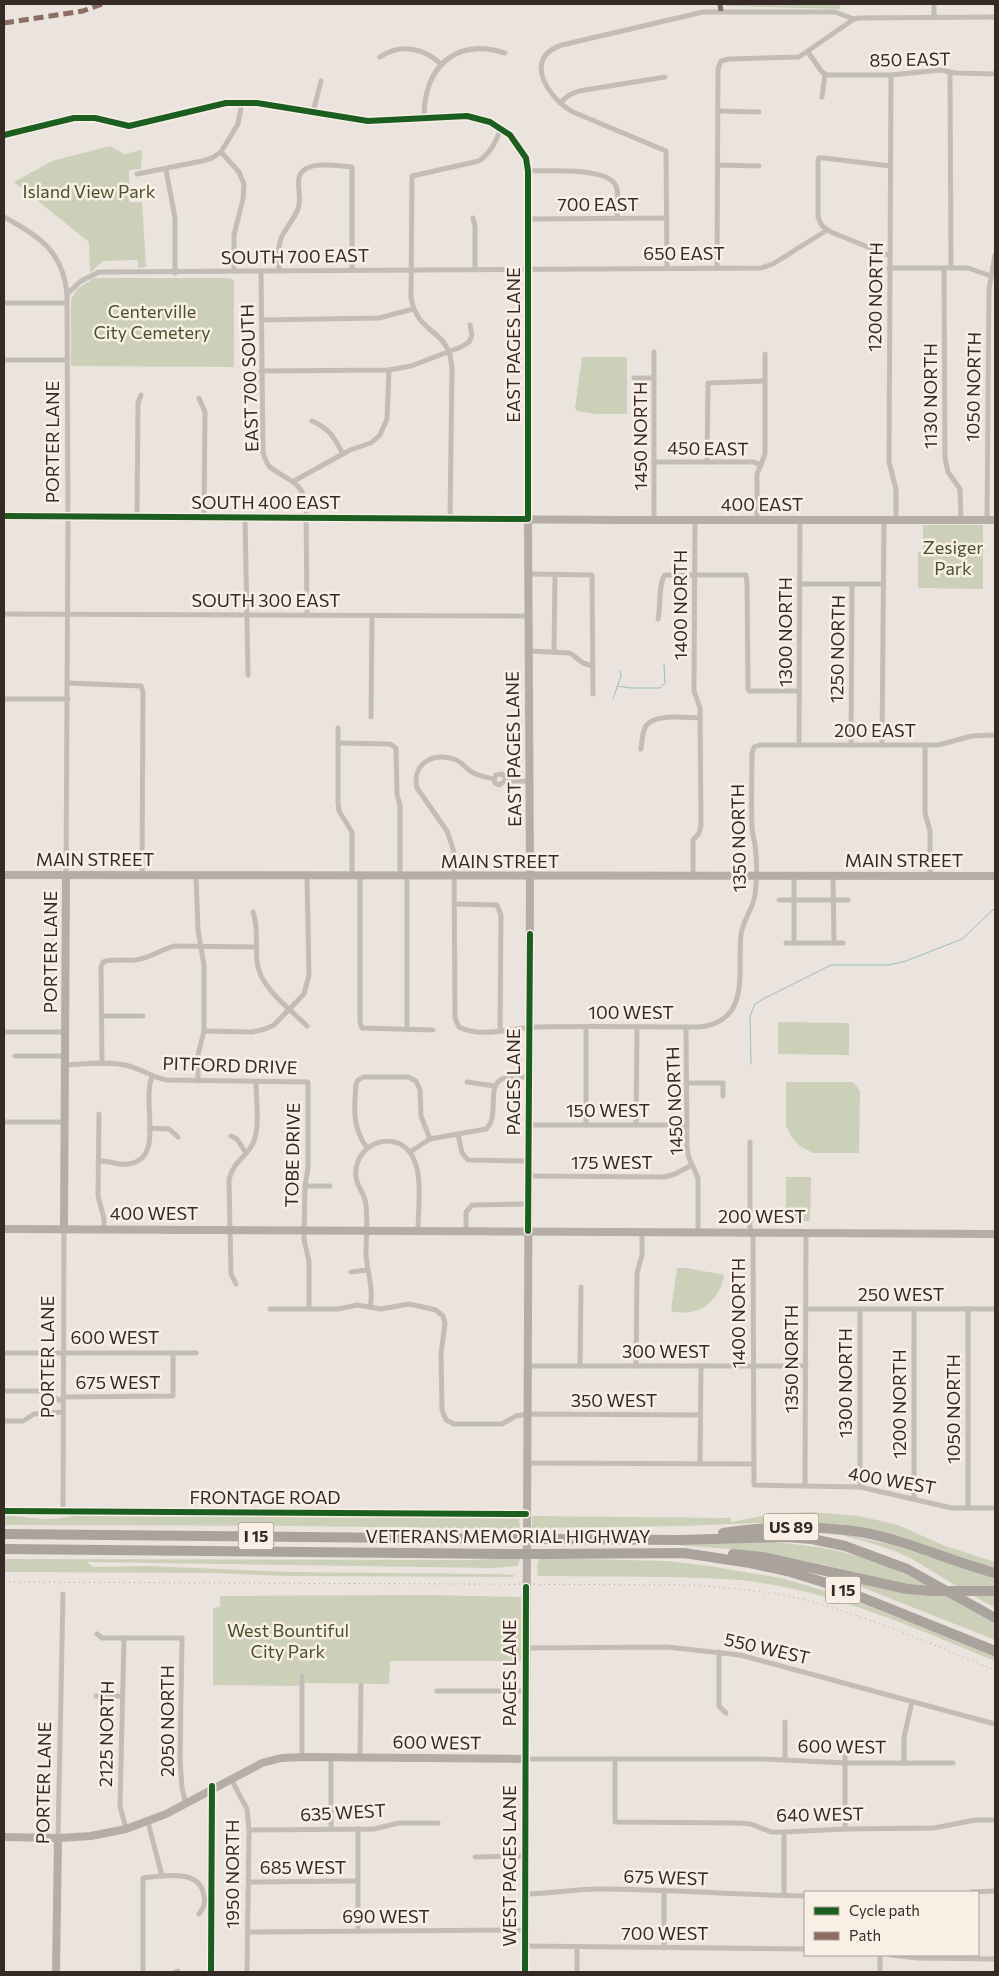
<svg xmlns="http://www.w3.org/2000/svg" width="999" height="1976" viewBox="0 0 999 1976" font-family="Commissioner,sans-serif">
	<rect width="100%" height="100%" fill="#ebe4de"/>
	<g fill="#cdd0b8">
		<polygon points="725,4 840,4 840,9 725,6"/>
		<polygon points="110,146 124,154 142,150 141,169 129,170 129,202 142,202 146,267 138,268 138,260 103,261 90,273 89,242 14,182 52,161"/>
		<polygon points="94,278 230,278 234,281 234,367 71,366 71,300 77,289"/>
		<polygon points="582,357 627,357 627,414 596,414 577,411 575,408"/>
		<polygon points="923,525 983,525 983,589 918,588 918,552 923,552"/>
		<polygon points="778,1022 849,1023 849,1055 778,1054"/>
		<polygon points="786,1082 853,1082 860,1091 859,1153 813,1153 801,1147 792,1138 786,1126"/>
		<polygon points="786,1177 811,1177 810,1221 786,1221"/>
		<path d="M677 1268H687L724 1275C720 1302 697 1318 671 1311Z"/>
		<polygon points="810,1512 859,1516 898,1525 945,1546 995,1562 995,1569 841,1526 840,1524 780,1522 684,1526 532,1528 532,1516 731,1518 731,1522 771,1514"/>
		<path d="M4 1515C25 1516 50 1523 70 1516L519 1518 520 1529 294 1526 4 1525Z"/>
		<polygon points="835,1533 889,1544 995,1577 995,1588 960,1588 912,1559 897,1552 874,1544"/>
		<path d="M767 1542C833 1546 873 1556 932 1588L913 1586C864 1575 815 1561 764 1553 735 1548 706 1548 677 1545Z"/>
		<polygon points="520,1558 518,1566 494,1568 86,1562 93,1567 148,1566 290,1572 489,1574 514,1575 513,1577 289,1576 211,1573 4,1572 4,1559 466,1560"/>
		<path d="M539 1558 668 1561 709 1566 781 1578 842 1596 995 1656V1661C919 1630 844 1596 762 1583 731 1578 699 1578 667 1577 624 1577 581 1576 538 1576L537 1565Z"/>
		<polygon points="844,1580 944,1595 995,1624 995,1640"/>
		<polygon points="995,1594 995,1608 972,1595"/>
		<polygon points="428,1595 522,1597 521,1661 390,1661 389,1684 305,1683 298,1686 213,1685 213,1608 220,1607 220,1596"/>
	</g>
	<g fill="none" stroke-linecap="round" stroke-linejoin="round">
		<g stroke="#9abfbd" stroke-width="1">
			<polyline points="617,686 631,688 660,688 665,683 664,664"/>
			<polyline points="613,699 621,676 620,671"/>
			<polyline points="751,1064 750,1016 755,1004 763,999 831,965 889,965 906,961 962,939 995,908"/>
		</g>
		<g stroke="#c4bdb7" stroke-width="5">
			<polyline points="934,4 934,17"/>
			<polyline points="808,52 822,72 827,75 891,75 940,70 956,73 995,74"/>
			<path d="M380 57C400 43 424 48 441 64"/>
			<polyline points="950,73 951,268"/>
			<polyline points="891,75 889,462 896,489 896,520"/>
			<polyline points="822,97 825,74"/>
			<polyline points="560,103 569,95 579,91 665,77"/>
			<polyline points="718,111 759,112"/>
			<polyline points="313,112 321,81"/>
			<path d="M424 118C424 68 454 37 505 53"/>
			<path d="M4 135 74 118H95L129 126 226 103H257C293 108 330 117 366 120 414 125 484 97 516 144 524 156 527 164 529 179L528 519"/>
			<polyline points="718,165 759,166"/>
			<polyline points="166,170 175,218 175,273"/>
			<path d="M528 171C546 171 604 167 615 184 620 192 617 209 617 218"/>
			<polyline points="137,174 202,161 212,158 221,152"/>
			<path d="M4 217C39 236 63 251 67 294L68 523 66 876"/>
			<polyline points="473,218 475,226 475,269"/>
			<polyline points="529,219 667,218"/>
			<polyline points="890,256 831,232 822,226 818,217 818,161 819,158 824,158 890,166"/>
			<path d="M667 268 666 151 573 112C549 99 521 58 562 45L703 12H835L854 19"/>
			<polyline points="717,268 718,69 721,61 729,59 799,57 854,19 859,18 995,17"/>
			<polyline points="889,268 968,268 991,276"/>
			<polyline points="944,268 945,458 948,472 960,489 961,520"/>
			<path d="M279 270C279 259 277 246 282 236 287 227 294 219 298 209 302 199 297 188 299 178 303 159 338 166 352 167V270"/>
			<polyline points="234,271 234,235 243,199 244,184 239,172 221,152 238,124 242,102"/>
			<path d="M261 271 263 453C265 457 266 464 270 467 287 481 303 480 306 506L307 615"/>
			<polyline points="67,294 81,281 99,272 761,268 773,264 827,230"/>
			<polyline points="4,303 67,303"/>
			<polyline points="261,320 379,318 413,309"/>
			<polyline points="654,352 654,520"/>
			<polyline points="4,360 67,360"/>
			<polyline points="261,371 389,370 411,366 461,347 469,342 472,335 470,325"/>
			<polyline points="634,378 654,378"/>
			<polyline points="199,398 205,412 204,518"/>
			<path d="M312 421C330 429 334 437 343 454"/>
			<polyline points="654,462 753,462 761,465"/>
			<polyline points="707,462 708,383 765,381"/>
			<polyline points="294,481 350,450 371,443 380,435 387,419 389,370"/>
			<polyline points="137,517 138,403 141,395"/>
			<polyline points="245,518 248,675"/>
			<path d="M450 519 452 368C451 363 451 357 449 352 441 330 416 330 411 297L412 176 479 161C491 152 496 142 501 128"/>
			<polyline points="757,520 757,474 765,454 765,354"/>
			<polyline points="987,520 989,289 995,255"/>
			<polyline points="529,574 592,575 593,694"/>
			<polyline points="800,584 883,584"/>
			<polyline points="4,614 529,616"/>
			<path d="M658 619C661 607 658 583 665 575H746L747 582 748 689 749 691H799"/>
			<polyline points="528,651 570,653 583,663 593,666"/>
			<polyline points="554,651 555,574"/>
			<polyline points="68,683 141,686 143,692 142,875"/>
			<polyline points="4,699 68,699"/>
			<polyline points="371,717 372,616"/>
			<polyline points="338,728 338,803 339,811 352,832 352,876"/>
			<polyline points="338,743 390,744 396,748 397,795 400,805 400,876"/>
			<polyline points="799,745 800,520"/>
			<polyline points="851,745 852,584"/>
			<polyline points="882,745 884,520"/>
			<polyline points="925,745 925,813 930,831 930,876"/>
			<path d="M641 749C642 742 642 732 646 726 654 713 687 718 700 718"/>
			<path d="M494 779C485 777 476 776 469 770 465 767 461 762 456 760 435 751 411 763 417 788L447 831 454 852 455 1018 459 1027C483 1039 512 1027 538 1027 592 1026 646 1027 699 1027 752 1022 737 970 741 934 743 920 753 909 755 895 757 879 757 860 755 845 754 838 752 832 752 826 751 802 752 777 752 753L754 747 760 745H938L972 736 995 735"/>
			<polyline points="505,781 505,777 502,774 496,775 494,779 495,783 499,785 505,781 529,781"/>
			<polyline points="196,876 198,930 204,965 204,1031 198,1055 198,1081"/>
			<polyline points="360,876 360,1022 362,1028 433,1030"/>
			<polyline points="407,876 407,1030"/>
			<polyline points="693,877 693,840 699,833 701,825 700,708 694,691 695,520"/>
			<polyline points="794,877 794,943"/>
			<polyline points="833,877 834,943"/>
			<polyline points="779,900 848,900"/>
			<polyline points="455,904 497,905 501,915 500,1031"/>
			<path d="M253 912C259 928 255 945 257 962 260 988 289 1008 307 1026"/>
			<polyline points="786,943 843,943"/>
			<polyline points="102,1016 143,1016"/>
			<polyline points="686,1027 687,1148 689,1158 698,1178 698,1232"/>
			<polyline points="204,1031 252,1032 265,1029 274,1025 304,994 309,975 307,876"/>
			<polyline points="4,1032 65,1032"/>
			<polyline points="15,1056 65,1056"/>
			<path d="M102 1064 101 967 103 962C113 958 124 961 135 960 150 959 161 949 175 946L257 947"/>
			<path d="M65 1065C84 1064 106 1061 125 1065 139 1068 152 1077 166 1080L308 1082V1168L305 1186 304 1240 309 1261V1309"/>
			<polyline points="467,1082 495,1086"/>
			<polyline points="686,1083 723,1083 723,1096"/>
			<polyline points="99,1114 98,1196 104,1219 104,1229"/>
			<polyline points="4,1122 65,1122"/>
			<polyline points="529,1125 687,1125"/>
			<polyline points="586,1125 586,1027"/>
			<polyline points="636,1125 637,1027"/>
			<polyline points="149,1128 169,1129 178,1137"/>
			<polyline points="458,1134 462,1153 468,1160 528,1161"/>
			<polyline points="231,1136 237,1139 246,1153"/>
			<polyline points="750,1142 750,1226 753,1238 754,1485 860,1487 952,1508 995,1508"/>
			<path d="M367 1148C352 1127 354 1109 356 1084L358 1080 364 1077H408L416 1081 420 1090 421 1116 430 1139"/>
			<path d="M410 1152 430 1139 486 1129C501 1116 484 1083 505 1078 512 1076 522 1077 529 1077"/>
			<path d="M98 1161C109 1160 119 1166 128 1164 166 1159 141 1104 152 1077"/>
			<polyline points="528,1176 665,1177 675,1174 692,1165"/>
			<polyline points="305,1186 330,1186"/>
			<polyline points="466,1230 466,1212 472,1205 528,1204"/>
			<polyline points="351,1272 368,1270"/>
			<path d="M236 1284 231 1274 229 1180C233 1160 249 1156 254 1141 260 1125 256 1098 256 1082"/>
			<path d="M370 1307C374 1289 367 1272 366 1254 366 1238 368 1221 366 1205 365 1194 357 1187 356 1177 353 1154 376 1135 398 1143 427 1155 418 1204 418 1230"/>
			<polyline points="270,1309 338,1309 357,1305 381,1309 409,1304 436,1310 443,1316 445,1323 441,1354 442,1410 446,1420 454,1424 502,1424 516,1416 527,1414 700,1415"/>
			<polyline points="806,1309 995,1309"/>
			<polyline points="4,1353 196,1353"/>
			<polyline points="527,1366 806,1366"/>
			<polyline points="580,1366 581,1287"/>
			<polyline points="636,1366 637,1273 642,1255 642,1231"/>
			<polyline points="4,1391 41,1391 63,1402"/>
			<polyline points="63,1397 173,1396 173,1353"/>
			<polyline points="4,1421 23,1421 34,1414 63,1412"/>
			<polyline points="527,1463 753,1464"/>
			<polyline points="700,1464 701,1366"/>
			<polyline points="805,1486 806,1232"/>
			<polyline points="860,1487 860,1309"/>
			<polyline points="914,1498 914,1309"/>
			<polyline points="968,1508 968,1309"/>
			<polyline points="63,1512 64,1229"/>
			<polyline points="97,1634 102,1638 182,1638 180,1759 182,1788 186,1804"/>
			<polyline points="124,1638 120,1806 126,1829"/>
			<polyline points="526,1648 667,1647 740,1655 995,1724"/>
			<polyline points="719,1652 719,1706 726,1713"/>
			<polyline points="437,1691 525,1691"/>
			<polyline points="96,1696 121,1696"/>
			<polyline points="302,1757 302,1676"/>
			<polyline points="360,1757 361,1685"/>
			<polyline points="525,1759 764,1759 846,1763 953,1763"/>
			<polyline points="615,1759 615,1822 739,1823 751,1824 771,1832 784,1832 845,1829 934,1828 975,1820 995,1820"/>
			<polyline points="785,1760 785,1722"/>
			<polyline points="904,1763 904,1737 912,1702"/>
			<polyline points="231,1779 247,1809 249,1830 247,1972"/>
			<polyline points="148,1822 162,1876"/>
			<polyline points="331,1829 331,1757"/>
			<polyline points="358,1829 358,1931"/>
			<polyline points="845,1829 845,1741"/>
			<polyline points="249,1830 374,1829 399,1823 438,1823"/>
			<polyline points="784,1832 784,1895"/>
			<polyline points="58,1838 63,1594"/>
			<polyline points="475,1857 525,1856"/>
			<polyline points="249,1882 357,1881"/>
			<polyline points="972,1892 995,1891"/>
			<path d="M525 1894C550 1894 573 1889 598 1889 667 1889 736 1895 805 1896"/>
			<polyline points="248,1932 525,1930"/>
			<polyline points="525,1946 805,1949"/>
			<polyline points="664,1948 664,1890"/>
			<polyline points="891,1955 917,1958 995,1959"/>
			<path d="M143 1972V1878C161 1876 198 1869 203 1892 206 1901 205 1906 199 1914"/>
			<polyline points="175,1972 178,1971"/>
			<polyline points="577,1972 577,1947"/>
			<polyline points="880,1972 880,1955"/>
		</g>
		<g stroke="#b5ada8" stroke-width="8">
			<polyline points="4,516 624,520 995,520"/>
			<polyline points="4,875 995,876"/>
			<polyline points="4,1229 995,1234"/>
			<polyline points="64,1229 66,876"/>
			<polyline points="4,1511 526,1514"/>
			<polyline points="4,1837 58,1838 91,1836 126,1829 166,1814 262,1763 281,1758 302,1757 525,1759"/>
			<polyline points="56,1972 58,1838"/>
			<polyline points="525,1972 530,877 528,519"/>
		</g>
		<g stroke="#aaa39d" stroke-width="10">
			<path d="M723 1533C768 1526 815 1525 860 1532 906 1540 950 1561 995 1573"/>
			<polyline points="4,1534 507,1539"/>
			<polyline points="539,1539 680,1540 786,1537 812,1539 845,1546 907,1569"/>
			<polyline points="4,1549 507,1554"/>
			<polyline points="541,1554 684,1553 750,1563 787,1571 823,1582 995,1651"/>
			<polyline points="733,1554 763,1557 907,1589 931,1591 995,1591"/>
			<polyline points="979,1609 995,1618"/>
		</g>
		<path stroke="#aca6a2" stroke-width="1" stroke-dasharray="1 4" stroke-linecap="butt" d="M4 1582 694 1585C725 1588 757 1590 788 1596 860 1612 928 1643 995 1670"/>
		<g stroke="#aaa39d" stroke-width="10">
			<polyline points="507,1539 539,1539"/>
			<polyline points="507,1554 541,1554"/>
			<polyline points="907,1569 979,1609"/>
		</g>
		<g stroke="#8d6e63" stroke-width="5" stroke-dasharray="10 5" stroke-linecap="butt">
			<polyline points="720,4 721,11"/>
			<polyline points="4,23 83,11 102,4"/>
		</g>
		<defs>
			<g id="cycleway">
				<polyline points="4,135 74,118 95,118 129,126 226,103 257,103 368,121 467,116 490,122 510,135 526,158 528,171 528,519 4,516"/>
				<polyline points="528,1231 530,934"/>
				<polyline points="4,1511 526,1514"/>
				<polyline points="211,1972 212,1786"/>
				<polyline points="525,1972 526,1587"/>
			</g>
		</defs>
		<use href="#cycleway" stroke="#f9efe4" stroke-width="9"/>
		<use href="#cycleway" stroke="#1b5e20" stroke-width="6"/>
	</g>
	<g text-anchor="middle" stroke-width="5" stroke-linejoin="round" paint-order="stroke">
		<g fill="#f9efe4" stroke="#70655f" stroke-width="1">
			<rect x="763.5" y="1513.5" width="55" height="27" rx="4"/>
			<rect x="238.5" y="1522.5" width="35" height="27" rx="4"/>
			<rect x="825.5" y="1576.5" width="35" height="27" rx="4"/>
		</g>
		<g font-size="16" font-weight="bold" fill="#352a26">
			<text x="791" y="1533">US 89</text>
			<text x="256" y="1542">I 15</text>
			<text x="843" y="1596">I 15</text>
		</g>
		<g font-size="18" fill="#352a26" stroke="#f9efe4">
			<text transform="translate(910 60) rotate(-1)" y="6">850 EAST</text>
			<text x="598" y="211">700 EAST</text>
			<text x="684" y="260">650 EAST</text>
			<text transform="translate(295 257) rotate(-1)" y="6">SOUTH 700 EAST</text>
			<text transform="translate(876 297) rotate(-89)" y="6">1200 NORTH</text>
			<text transform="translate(514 345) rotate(-90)" y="6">EAST PAGES LANE</text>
			<text transform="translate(250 378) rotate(-92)" y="6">EAST 700 SOUTH</text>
			<text transform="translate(974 387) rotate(-89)" y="6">1050 NORTH</text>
			<text transform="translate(931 396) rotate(-90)" y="6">1130 NORTH</text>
			<text transform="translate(641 436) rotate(-90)" y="6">1450 NORTH</text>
			<text transform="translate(53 442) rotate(-90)" y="6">PORTER LANE</text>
			<text transform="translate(708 449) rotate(1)" y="6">450 EAST</text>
			<text x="266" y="509">SOUTH 400 EAST</text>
			<text x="762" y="511">400 EAST</text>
			<text x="266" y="607">SOUTH 300 EAST</text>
			<text transform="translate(681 605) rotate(-90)" y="6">1400 NORTH</text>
			<text transform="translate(786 632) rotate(-90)" y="6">1300 NORTH</text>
			<text transform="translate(838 649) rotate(-89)" y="6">1250 NORTH</text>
			<text x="875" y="737">200 EAST</text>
			<text transform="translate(514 749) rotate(-91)" y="6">EAST PAGES LANE</text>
			<text transform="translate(739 838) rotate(-91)" y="6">1350 NORTH</text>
			<text x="95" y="866">MAIN STREET</text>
			<text x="904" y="867">MAIN STREET</text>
			<text x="500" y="868">MAIN STREET</text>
			<text transform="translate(51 952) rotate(-90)" y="6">PORTER LANE</text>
			<text x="631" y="1019">100 WEST</text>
			<text transform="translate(230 1066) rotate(2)" y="6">PITFORD DRIVE</text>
			<text transform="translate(514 1082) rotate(-90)" y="6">PAGES LANE</text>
			<text transform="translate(675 1101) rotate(-92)" y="6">1450 NORTH</text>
			<text x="608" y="1117">150 WEST</text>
			<text transform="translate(293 1155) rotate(-89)" y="6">TOBE DRIVE</text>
			<text x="612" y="1169">175 WEST</text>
			<text x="154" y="1220">400 WEST</text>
			<text x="762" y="1223">200 WEST</text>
			<text x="901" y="1301">250 WEST</text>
			<text transform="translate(739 1313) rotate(-90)" y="6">1400 NORTH</text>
			<text x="115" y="1344">600 WEST</text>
			<text x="666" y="1358">300 WEST</text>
			<text transform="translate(48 1357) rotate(-90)" y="6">PORTER LANE</text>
			<text transform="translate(792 1359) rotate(-90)" y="6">1350 NORTH</text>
			<text x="118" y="1389">675 WEST</text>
			<text transform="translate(846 1383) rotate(-90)" y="6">1300 NORTH</text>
			<text x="614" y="1407">350 WEST</text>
			<text transform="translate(900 1404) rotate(-90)" y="6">1200 NORTH</text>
			<text transform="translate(954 1409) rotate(-90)" y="6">1050 NORTH</text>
			<text transform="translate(892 1481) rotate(10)" y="6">400 WEST</text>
			<text x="265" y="1504">FRONTAGE ROAD</text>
			<text x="508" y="1543">VETERANS MEMORIAL HIGHWAY</text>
			<text transform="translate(767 1649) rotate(13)" y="6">550 WEST</text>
			<text transform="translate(510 1673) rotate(-90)" y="6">PAGES LANE</text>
			<text transform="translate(168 1721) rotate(-90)" y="6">2050 NORTH</text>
			<text transform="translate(107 1734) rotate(-89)" y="6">2125 NORTH</text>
			<text transform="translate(437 1743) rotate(1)" y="6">600 WEST</text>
			<text transform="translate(842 1747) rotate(1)" y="6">600 WEST</text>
			<text transform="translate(44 1783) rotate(-89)" y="6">PORTER LANE</text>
			<text transform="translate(343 1813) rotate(-3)" y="6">635 WEST</text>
			<text transform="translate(820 1815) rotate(-1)" y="6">640 WEST</text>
			<text transform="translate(510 1866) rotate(-90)" y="6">WEST PAGES LANE</text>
			<text x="303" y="1874">685 WEST</text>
			<text transform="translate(233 1874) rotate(-90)" y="6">1950 NORTH</text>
			<text transform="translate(666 1878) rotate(2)" y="6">675 WEST</text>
			<text x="386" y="1923">690 WEST</text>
			<text x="665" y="1940">700 WEST</text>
		</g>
		<g font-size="18" fill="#465329" stroke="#f9efe4">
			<text x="89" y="198">Island View Park</text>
			<text x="152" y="318">Centerville<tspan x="152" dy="21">City Cemetery</tspan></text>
			<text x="953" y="554">Zesiger<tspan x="953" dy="21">Park</tspan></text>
			<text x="288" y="1637">West Bountiful<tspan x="288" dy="21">City Park</tspan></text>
		</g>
	</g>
	<rect width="999" height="1976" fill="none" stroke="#352a26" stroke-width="10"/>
	<rect x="804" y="1891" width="175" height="65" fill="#f9efe4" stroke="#aba098"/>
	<rect x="814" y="1907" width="25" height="8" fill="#1b5e20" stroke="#aba098"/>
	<text x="849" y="1916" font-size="15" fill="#352a26">Cycle path</text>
	<rect x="814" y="1932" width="25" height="8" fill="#8d6e63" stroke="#aba098"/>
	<text x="849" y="1941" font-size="15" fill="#352a26">Path</text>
</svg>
